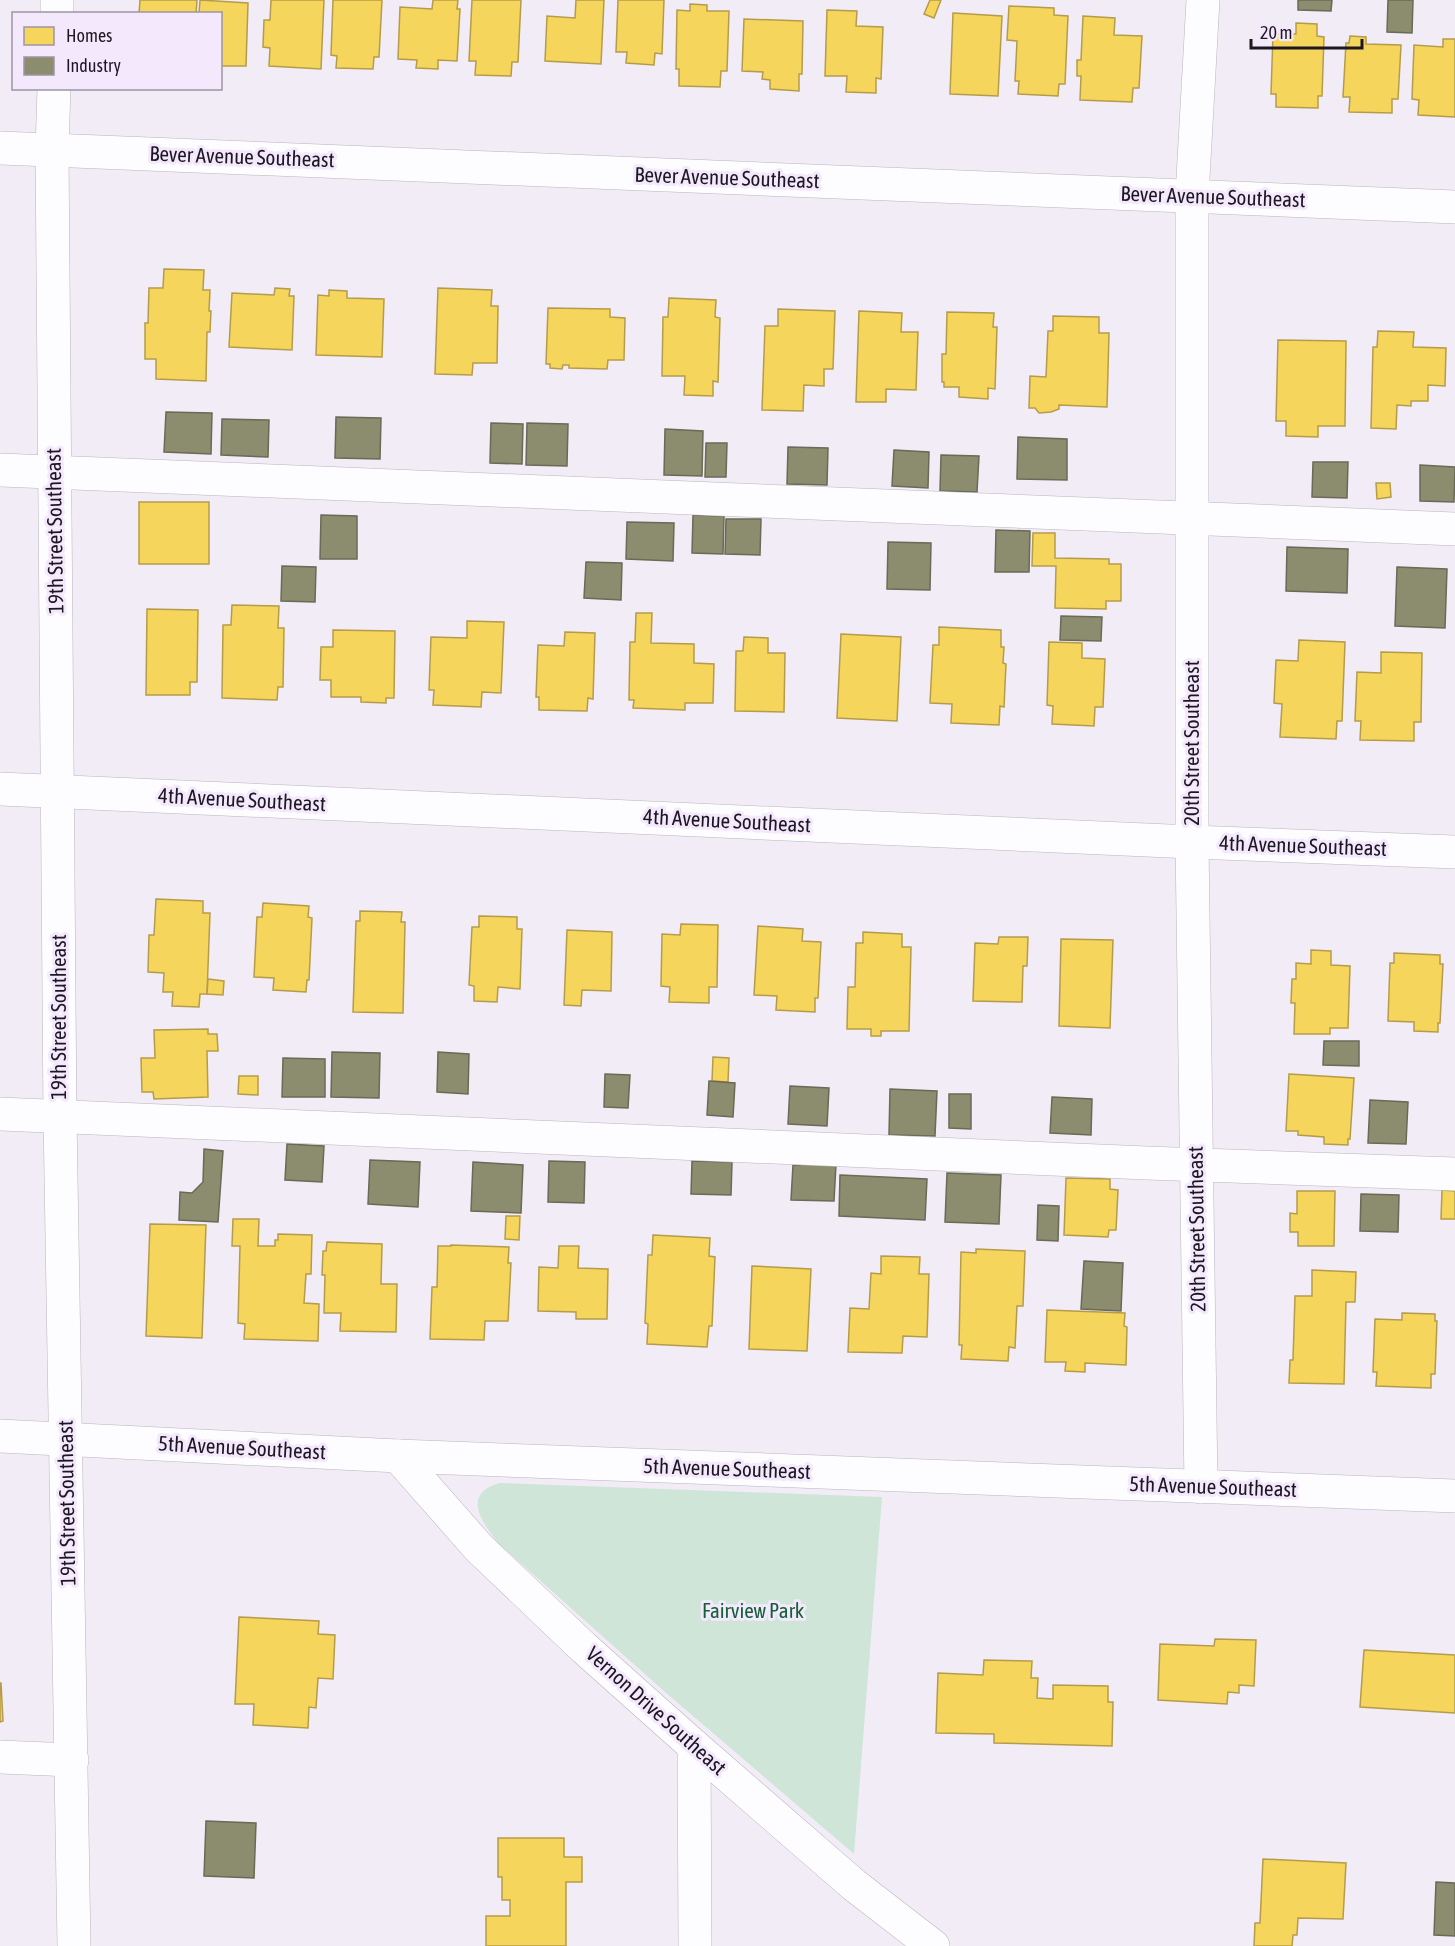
<svg xmlns="http://www.w3.org/2000/svg" width="1455" height="1946" viewBox="0 0 1455 1946" font-family="'Asap Condensed',sans-serif">
	<rect width="100%" height="100%" fill="#f2ecf7"/>
	<path fill="#cee5d7" d="M500 1483 882 1497 854 1854 665 1692 498 1543C483 1523 460 1494 500 1483Z"/>
	<g fill="#f6d55c" stroke="#b59c4b" stroke-width="1.5">
		<polygon points="140,0 197,0 196,14 139,14"/>
		<polygon points="200,0 248,3 246,66 220,66 220,14 199,14"/>
		<polygon points="271,0 324,0 321,69 269,66 270,48 263,47 264,20 270,20"/>
		<polygon points="333,0 382,0 379,57 374,57 373,69 336,68 337,56 331,55"/>
		<polygon points="433,0 458,0 457,9 460,9 457,61 438,60 438,69 416,68 417,60 398,59 400,7 432,9"/>
		<polygon points="472,0 521,0 518,62 512,62 511,76 475,75 476,61 469,61"/>
		<polygon points="576,0 604,0 601,64 545,61 547,16 575,18"/>
		<polygon points="618,0 664,0 662,54 655,53 654,65 626,63 627,52 616,52"/>
		<polygon points="930,0 941,0 934,18 924,14"/>
		<polygon points="690,4 707,5 707,11 729,11 727,71 721,71 720,87 679,86 679,69 676,69 677,10 690,11"/>
		<polygon points="1009,6 1054,8 1054,15 1068,16 1065,84 1059,84 1058,96 1018,94 1019,81 1015,81 1017,41 1007,40"/>
		<polygon points="827,10 857,11 856,26 883,27 881,79 876,78 876,93 846,92 847,76 825,76"/>
		<polygon points="953,13 1002,16 998,96 950,94"/>
		<polygon points="1083,16 1115,18 1114,35 1142,36 1139,88 1133,88 1132,102 1080,100 1081,76 1077,76 1077,60 1081,60"/>
		<polygon points="744,19 803,21 802,74 799,74 799,91 770,89 770,80 762,79 763,72 742,71"/>
		<polygon points="1296,23 1317,24 1317,36 1324,37 1322,96 1318,96 1318,108 1276,107 1276,94 1271,94 1273,34 1296,34"/>
		<polygon points="1350,36 1366,37 1366,44 1401,45 1398,99 1392,99 1392,113 1349,112 1350,97 1343,97 1346,43 1349,43"/>
		<polygon points="1443,39 1455,39 1455,117 1418,115 1419,100 1412,99 1414,45 1443,47"/>
		<polygon points="164,269 204,270 203,290 210,290 209,311 211,311 210,332 207,332 206,381 156,379 156,359 145,359 145,323 148,323 149,288 163,288"/>
		<polygon points="275,288 290,289 289,296 294,296 292,350 229,347 232,293 274,295"/>
		<polygon points="438,288 492,290 491,306 498,306 497,363 473,363 472,375 435,374"/>
		<polygon points="329,290 347,291 347,298 384,299 382,357 316,355 318,295 329,296"/>
		<polygon points="669,298 716,300 715,317 720,318 718,382 713,381 713,396 684,395 685,376 662,376 663,317 668,317"/>
		<polygon points="548,308 610,309 610,317 625,318 624,360 608,360 607,369 569,368 569,365 563,365 562,369 550,368 550,364 546,364"/>
		<polygon points="778,309 835,311 833,369 824,369 824,386 804,385 803,411 762,410 765,326 778,326"/>
		<polygon points="859,311 902,313 901,332 918,332 916,390 886,389 886,402 856,402"/>
		<polygon points="947,312 994,313 993,327 997,327 995,389 988,388 988,399 959,397 959,387 944,387 944,382 942,382 942,354 946,354"/>
		<polygon points="1053,316 1099,317 1099,333 1109,333 1107,407 1059,405 1059,409 1051,412 1039,413 1035,408 1029,408 1030,376 1046,377 1048,331 1053,331"/>
		<polygon points="1378,331 1414,332 1413,347 1446,348 1445,386 1428,385 1428,401 1411,401 1411,406 1397,405 1396,429 1371,428 1373,347 1377,347"/>
		<polygon points="1278,340 1346,341 1345,426 1318,426 1318,437 1286,436 1286,421 1276,421"/>
		<polygon points="1376,483 1390,483 1391,497 1377,499"/>
		<rect x="139" y="502" width="70" height="62"/>
		<polygon points="1033,533 1055,533 1055,558 1109,559 1109,564 1121,564 1121,601 1106,601 1106,609 1055,608 1056,566 1032,566"/>
		<polygon points="232,605 279,606 278,628 284,628 283,687 278,687 277,700 222,698 223,625 231,625"/>
		<polygon points="147,609 198,610 197,682 190,682 190,695 146,695"/>
		<polygon points="636,613 652,613 651,643 694,644 694,663 714,664 713,703 685,703 685,710 633,708 634,700 629,700 630,642 635,642"/>
		<polygon points="467,621 504,622 501,693 482,692 481,707 433,705 434,690 429,690 431,637 467,638"/>
		<polygon points="939,627 1001,630 1001,647 1004,647 1003,663 1006,664 1004,707 1000,706 999,725 951,723 952,704 930,703 933,645 939,645"/>
		<polygon points="333,630 395,631 394,698 386,698 386,703 361,702 361,697 331,697 331,680 320,680 321,647 333,647"/>
		<polygon points="565,632 595,633 593,699 588,698 587,711 539,710 539,697 536,697 538,645 564,646"/>
		<polygon points="841,634 901,637 897,721 837,718"/>
		<polygon points="744,637 768,638 768,653 785,653 784,712 735,711 736,651 743,651"/>
		<polygon points="1299,640 1345,642 1342,721 1337,721 1336,739 1280,737 1282,704 1274,703 1276,660 1298,661"/>
		<polygon points="1049,642 1082,643 1082,658 1105,659 1103,707 1095,707 1094,726 1052,724 1053,706 1047,705"/>
		<polygon points="1381,652 1422,653 1421,722 1414,722 1414,741 1360,740 1361,721 1355,721 1357,672 1381,673"/>
		<polygon points="156,899 203,901 203,913 210,913 207,994 200,994 199,1007 172,1006 173,992 163,992 164,973 148,972 149,935 154,935"/>
		<polygon points="263,903 309,906 308,917 312,918 309,980 307,980 306,992 273,990 274,978 254,977 257,917 262,917"/>
		<polygon points="360,911 402,912 401,922 405,922 403,1013 353,1012 356,921 360,921"/>
		<polygon points="479,916 517,917 517,929 522,929 520,989 498,987 497,1002 474,1001 474,986 469,985 472,927 479,927"/>
		<polygon points="681,924 718,925 717,987 709,987 709,1003 669,1002 670,987 661,986 662,934 680,935"/>
		<polygon points="758,926 803,929 802,941 821,942 818,998 815,998 815,1012 776,1010 777,996 754,995"/>
		<polygon points="567,930 612,932 611,991 582,990 581,1006 564,1005"/>
		<polygon points="863,932 902,934 902,947 911,947 909,1031 881,1031 881,1036 871,1036 871,1029 847,1029 848,987 855,987 856,943 863,943"/>
		<polygon points="999,937 1028,937 1027,966 1023,966 1022,1002 973,1001 975,943 998,944"/>
		<polygon points="1061,939 1113,940 1110,1028 1059,1026"/>
		<polygon points="1311,950 1331,951 1331,965 1350,966 1348,1028 1330,1028 1330,1034 1294,1034 1295,1003 1291,1003 1292,979 1296,979 1296,963 1311,964"/>
		<polygon points="1394,953 1440,955 1440,964 1443,964 1440,1023 1438,1023 1438,1032 1414,1031 1414,1022 1388,1021 1390,963 1394,963"/>
		<polygon points="208,979 224,981 223,995 207,994"/>
		<polygon points="208,1029 208,1034 217,1034 218,1051 207,1051 208,1097 154,1099 153,1092 142,1092 141,1058 155,1058 154,1030"/>
		<polygon points="713,1057 729,1058 728,1082 712,1081"/>
		<polygon points="1289,1074 1354,1078 1350,1139 1348,1139 1348,1145 1324,1144 1324,1137 1298,1135 1298,1131 1286,1131"/>
		<polygon points="239,1076 258,1076 258,1095 238,1094"/>
		<polygon points="1066,1178 1110,1179 1110,1189 1118,1190 1116,1230 1109,1230 1108,1237 1064,1235"/>
		<polygon points="1442,1190 1455,1191 1455,1219 1441,1219"/>
		<polygon points="1297,1191 1335,1191 1334,1246 1298,1246 1298,1232 1290,1232 1290,1213 1297,1214"/>
		<polygon points="506,1216 520,1216 519,1240 505,1239"/>
		<polygon points="233,1219 259,1219 258,1246 275,1246 275,1240 278,1240 278,1234 312,1235 311,1274 306,1274 304,1303 319,1304 318,1341 244,1339 245,1324 238,1323 240,1246 232,1246"/>
		<polygon points="150,1224 206,1225 202,1338 146,1336"/>
		<polygon points="653,1235 710,1238 709,1256 715,1257 712,1326 709,1326 707,1347 647,1344 648,1324 645,1323 648,1255 652,1255"/>
		<polygon points="327,1242 382,1244 381,1284 397,1284 396,1332 340,1331 341,1313 324,1313 325,1275 322,1275 323,1251 326,1251"/>
		<polygon points="451,1245 509,1247 508,1263 511,1263 508,1321 485,1321 484,1340 430,1339 432,1287 437,1287 438,1246 451,1246"/>
		<polygon points="559,1246 579,1246 578,1268 608,1269 607,1319 576,1319 576,1312 538,1311 539,1267 558,1268"/>
		<polygon points="976,1249 1025,1251 1023,1306 1017,1306 1015,1348 1009,1347 1008,1361 961,1359 962,1345 959,1345 961,1252 976,1253"/>
		<polygon points="881,1256 920,1257 919,1274 929,1274 927,1337 903,1336 902,1353 848,1352 850,1308 869,1309 871,1273 881,1274"/>
		<polygon points="752,1266 811,1269 807,1351 749,1349"/>
		<polygon points="1312,1270 1356,1272 1355,1302 1346,1302 1344,1384 1289,1383 1290,1360 1293,1360 1295,1296 1312,1296"/>
		<polygon points="1047,1310 1125,1313 1124,1326 1127,1327 1126,1365 1085,1363 1085,1372 1065,1371 1066,1362 1045,1362"/>
		<polygon points="1402,1313 1435,1314 1435,1321 1437,1321 1435,1374 1431,1374 1431,1388 1376,1386 1377,1372 1373,1372 1375,1319 1402,1320"/>
		<polygon points="239,1617 319,1621 318,1634 335,1635 333,1679 318,1678 316,1708 309,1707 308,1728 253,1725 254,1704 235,1704"/>
		<polygon points="1215,1639 1256,1640 1254,1686 1239,1685 1239,1693 1228,1692 1227,1704 1158,1700 1160,1644 1214,1646"/>
		<polygon points="1364,1650 1455,1655 1455,1713 1360,1707"/>
		<polygon points="984,1660 1032,1661 1031,1678 1038,1678 1037,1698 1053,1699 1053,1685 1108,1686 1108,1702 1113,1702 1112,1746 994,1743 994,1734 936,1733 938,1673 983,1675"/>
		<polygon points="0,1683 1,1683 3,1721 0,1722"/>
		<polygon points="498,1838 564,1838 564,1857 582,1857 582,1882 566,1882 566,1946 486,1946 486,1916 510,1916 510,1900 502,1900 502,1877 498,1877"/>
		<polygon points="1263,1859 1346,1863 1343,1919 1298,1918 1297,1935 1293,1935 1292,1946 1254,1946 1255,1923 1260,1923"/>
	</g>
	<g fill="#8c8c6e" stroke="#6b6957" stroke-width="1.5">
		<polygon points="1298,0 1332,0 1331,11 1298,10"/>
		<polygon points="1388,0 1413,0 1412,33 1387,32"/>
		<polygon points="166,412 212,413 211,454 164,452"/>
		<polygon points="336,417 381,418 380,459 335,458"/>
		<polygon points="222,419 269,420 268,457 221,455"/>
		<polygon points="491,423 523,424 522,464 490,463"/>
		<polygon points="527,423 568,424 567,466 526,465"/>
		<polygon points="665,429 703,431 702,476 664,475"/>
		<polygon points="1018,437 1067,439 1067,480 1017,479"/>
		<polygon points="706,443 727,443 726,477 705,477"/>
		<polygon points="788,447 828,448 827,485 787,484"/>
		<polygon points="894,450 929,452 928,488 892,486"/>
		<polygon points="941,455 979,456 977,492 940,491"/>
		<polygon points="1313,462 1348,462 1347,498 1312,497"/>
		<polygon points="1420,465 1455,467 1454,502 1420,501"/>
		<polygon points="321,515 357,516 357,559 320,559"/>
		<polygon points="693,515 724,516 723,554 692,553"/>
		<polygon points="726,519 761,519 760,555 725,554"/>
		<polygon points="627,522 674,523 673,561 626,559"/>
		<polygon points="996,530 1030,531 1029,572 995,572"/>
		<polygon points="888,542 931,543 930,590 887,589"/>
		<polygon points="1287,547 1348,549 1347,593 1286,591"/>
		<polygon points="586,562 622,563 621,600 584,598"/>
		<polygon points="282,566 316,567 315,602 281,601"/>
		<polygon points="1397,567 1447,569 1445,628 1395,626"/>
		<polygon points="1061,616 1102,617 1101,641 1060,640"/>
		<polygon points="1324,1041 1359,1041 1359,1066 1323,1065"/>
		<polygon points="332,1052 380,1053 379,1098 331,1097"/>
		<polygon points="438,1052 469,1054 468,1094 437,1092"/>
		<polygon points="283,1058 325,1059 325,1097 282,1097"/>
		<polygon points="605,1074 630,1075 628,1108 604,1107"/>
		<polygon points="709,1081 735,1083 733,1117 707,1115"/>
		<polygon points="790,1086 829,1088 827,1126 788,1124"/>
		<polygon points="890,1089 937,1091 935,1136 889,1135"/>
		<polygon points="949,1094 971,1094 971,1129 949,1128"/>
		<polygon points="1052,1097 1092,1099 1091,1135 1050,1133"/>
		<polygon points="1370,1100 1408,1102 1406,1144 1368,1143"/>
		<polygon points="287,1144 324,1146 322,1182 285,1180"/>
		<polygon points="204,1149 223,1151 218,1222 179,1220 180,1192 192,1193 203,1182"/>
		<polygon points="370,1160 420,1162 418,1207 368,1204"/>
		<polygon points="549,1161 585,1162 584,1203 548,1202"/>
		<polygon points="692,1161 732,1162 731,1195 691,1194"/>
		<polygon points="473,1162 523,1165 521,1213 471,1211"/>
		<polygon points="800,1163 836,1164 834,1201 791,1200 793,1165 800,1165"/>
		<polygon points="947,1173 1001,1175 999,1224 945,1222"/>
		<polygon points="840,1175 927,1179 925,1220 839,1216"/>
		<polygon points="1361,1194 1399,1195 1398,1232 1360,1231"/>
		<polygon points="1038,1205 1059,1206 1058,1241 1037,1240"/>
		<polygon points="1084,1261 1123,1263 1121,1311 1081,1309"/>
		<polygon points="206,1821 256,1823 254,1878 204,1876"/>
		<polygon points="1436,1882 1455,1883 1455,1936 1434,1935"/>
	</g>
	<g fill="none" stroke-linecap="round" stroke-linejoin="round">
		<defs>
			<g id="minor">
				<polyline points="0,148 1455,207"/>
				<polyline points="0,470 1455,529"/>
				<polyline points="0,789 1192,842 1455,852"/>
				<polyline points="0,1114 1147,1163 1455,1174"/>
				<polyline points="0,1436 398,1456 1455,1496"/>
				<polyline points="398,1456 479,1548 583,1647 694,1746 854,1885 933,1946"/>
				<polyline points="1201,1487 1192,842 1192,196 1203,0"/>
				<polyline points="694,1746 695,1946"/>
				<polyline points="0,1757 72,1760"/>
			</g>
			<g id="major">
				<polyline points="57,14 57,0"/>
				<polyline points="54,88 52,150 60,1117 74,1946"/>
			</g>
		</defs>
		<use href="#minor" stroke="#bab4bf" stroke-width="34"/>
		<use href="#major" stroke="#bab4bf" stroke-width="34"/>
		<use href="#minor" stroke="#fdfcfe" stroke-width="33"/>
		<use href="#major" stroke="#fdfcfe" stroke-width="33"/>
	</g>
	<g text-anchor="middle" stroke-width="6" stroke-linejoin="round" paint-order="stroke">
		<g font-size="21" fill="#1d1722" stroke="#f3e8fc">
			<text transform="translate(242 157) rotate(2)" y="7">Bever Avenue Southeast</text>
			<text transform="translate(727 178) rotate(2)" y="7">Bever Avenue Southeast</text>
			<text transform="translate(1213 197) rotate(2)" y="7">Bever Avenue Southeast</text>
			<text transform="translate(55 531) rotate(-91)" y="7">19th Street Southeast</text>
			<text transform="translate(1192 743) rotate(-90)" y="7">20th Street Southeast</text>
			<text transform="translate(242 800) rotate(3)" y="7">4th Avenue Southeast</text>
			<text transform="translate(727 821) rotate(3)" y="7">4th Avenue Southeast</text>
			<text transform="translate(1303 846) rotate(2)" y="7">4th Avenue Southeast</text>
			<text transform="translate(59 1017) rotate(-90)" y="7">19th Street Southeast</text>
			<text transform="translate(1197 1229) rotate(-91)" y="7">20th Street Southeast</text>
			<text transform="translate(242 1448) rotate(3)" y="7">5th Avenue Southeast</text>
			<text transform="translate(727 1469) rotate(2)" y="7">5th Avenue Southeast</text>
			<text transform="translate(1213 1487) rotate(2)" y="7">5th Avenue Southeast</text>
			<text transform="translate(67 1503) rotate(-91)" y="7">19th Street Southeast</text>
			<text transform="translate(656 1711) rotate(42)" y="7">Vernon Drive Southeast</text>
		</g>
		<g font-size="21" fill="#146136" stroke="#f3e8fc">
			<text x="753" y="1618">Fairview Park</text>
		</g>
	</g>
	<rect x="12" y="12" width="210" height="78" fill="#f3e8fc" stroke="#9d94a5" stroke-width="1.5"/>
	<rect x="24" y="27" width="30" height="18" fill="#f6d55c" stroke="#9d94a5" stroke-width="1.5"/>
	<text x="66" y="42" font-size="18" fill="#1d1722">Homes</text>
	<rect x="24" y="57" width="30" height="18" fill="#8c8c6e" stroke="#9d94a5" stroke-width="1.5"/>
	<text x="66" y="72" font-size="18" fill="#1d1722">Industry</text>
	<path d="M1251 39v9h111v-9" fill="none" stroke="#1d1722" stroke-width="3"/>
	<text x="1260" y="39" font-size="18" fill="#1d1722" stroke="#f3e8fc" stroke-width="4.5" paint-order="stroke">20 m</text>
</svg>
